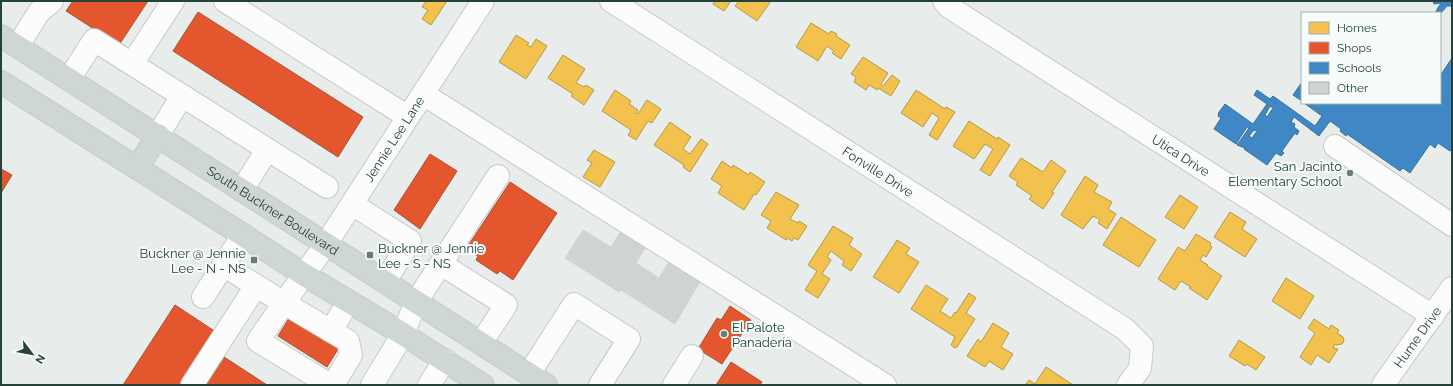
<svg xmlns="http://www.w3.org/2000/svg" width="1453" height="386" viewBox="0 0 1453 386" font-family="Raleway,sans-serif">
	<rect width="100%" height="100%" fill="#e8edeb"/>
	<g fill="#f2c14e" stroke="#b49b48">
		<polygon points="426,1 447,1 431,25 422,19 428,10 422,7"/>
		<polygon points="715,1 731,1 724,11 713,4"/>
		<polygon points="739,1 771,1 757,21 735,6"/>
		<polygon points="811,23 829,34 831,31 837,34 836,36 850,45 841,59 832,53 834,51 827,46 818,61 796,47"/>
		<polygon points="516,35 529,43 527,45 531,47 536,39 547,46 526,79 499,62"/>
		<polygon points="563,55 585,69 576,83 584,87 586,85 594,90 584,105 571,96 573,94 548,78"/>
		<polygon points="863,57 888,73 881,84 883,86 892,75 900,81 891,96 878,88 877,90 869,85 866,90 854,82 856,77 851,74"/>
		<polygon points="615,90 631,101 629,104 638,110 636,113 638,114 647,100 661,109 652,123 648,121 636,140 628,135 631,130 602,111"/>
		<polygon points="916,90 945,109 946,107 955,112 937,140 929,135 939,118 932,113 923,127 901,113"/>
		<polygon points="969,121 997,139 998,137 1010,145 990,176 980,170 993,149 985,144 974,159 953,146"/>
		<polygon points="670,122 691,137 683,149 690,154 701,139 708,144 690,172 683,167 684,165 654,145"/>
		<polygon points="594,150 615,162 600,187 583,177 592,163 587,160"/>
		<polygon points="1021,158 1043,172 1051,160 1066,171 1052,192 1054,193 1043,209 1029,199 1032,196 1016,185 1018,182 1009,176"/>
		<polygon points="722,161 732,168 733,165 749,175 750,172 765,182 756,195 754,194 744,210 718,193 722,186 711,179"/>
		<polygon points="1085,176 1098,185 1094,192 1112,202 1108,209 1116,214 1107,229 1098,223 1100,220 1093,216 1083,229 1061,215"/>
		<polygon points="776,192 799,205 790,219 798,223 799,221 807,226 798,240 794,238 792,241 787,238 786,240 767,228 771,221 761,215"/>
		<polygon points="1180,195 1198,207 1184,229 1165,217"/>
		<polygon points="1230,212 1246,222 1242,229 1257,239 1245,257 1214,237"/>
		<polygon points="1121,217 1156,240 1139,267 1103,245"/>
		<polygon points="833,226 853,238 849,245 862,254 851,271 842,265 844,261 831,251 827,257 831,260 822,274 830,279 818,298 805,290 817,271 808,265"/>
		<polygon points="1196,234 1211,243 1210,245 1212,247 1206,257 1203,255 1200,260 1208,265 1207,266 1222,276 1207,300 1189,288 1191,287 1181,281 1175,290 1158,279 1178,247 1185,251"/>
		<polygon points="897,240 910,248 906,254 919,262 899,293 873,277"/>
		<polygon points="1286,278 1314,296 1300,319 1272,301"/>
		<polygon points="926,285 948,299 940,311 951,318 955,312 956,313 969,293 976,298 966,313 975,319 957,347 955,348 951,345 955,337 911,309"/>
		<polygon points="1314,319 1329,329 1331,325 1339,330 1337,333 1343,337 1344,341 1342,344 1337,345 1335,344 1333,348 1338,349 1329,363 1317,355 1311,365 1300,357 1315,333 1308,328"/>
		<polygon points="993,323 1009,333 1001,347 1013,354 1003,370 989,361 985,367 967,356 978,339 981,342"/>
		<polygon points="1239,340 1265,357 1256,370 1247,364 1245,366 1229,356"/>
		<polygon points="1046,367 1073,385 1025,385 1029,380 1035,384"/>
	</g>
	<g fill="#e4572e" stroke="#aa5132">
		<polygon points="73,1 148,1 119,45 66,11"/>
		<polygon points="198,12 363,117 338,157 173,51"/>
		<polygon points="430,154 457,171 420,229 394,210"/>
		<polygon points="1,169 12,175 1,193"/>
		<polygon points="510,182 557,213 513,280 500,271 497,274 476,260 478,256 466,249"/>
		<polygon points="175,305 216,332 181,385 123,385"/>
		<polygon points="730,306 751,320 722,364 698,349 717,318 721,320"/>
		<polygon points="291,315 340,346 327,367 278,336"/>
		<polygon points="221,355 267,385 202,385"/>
		<polygon points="731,362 762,382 760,385 716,385"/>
	</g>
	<g fill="#3f88c5" stroke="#37739b" fill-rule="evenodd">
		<polygon points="1433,1 1452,1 1452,6 1447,6 1440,14 1436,11 1441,3 1434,4"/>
		<path d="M1452 58V148L1450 151 1438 143 1435 148 1430 144 1410 173 1403 168 1400 171 1347 134 1346 136 1340 131 1341 129 1330 121 1319 136 1294 117 1291 122 1295 124 1294 127 1299 131 1297 135 1295 133 1282 151 1284 153 1281 156 1276 153 1267 165 1244 149 1245 148 1237 145 1249 128 1247 127 1236 144 1214 129 1221 118 1218 116 1219 112 1225 104 1253 124 1267 104 1254 95 1257 90 1270 99 1273 96 1315 126 1322 116 1304 103H1440V76ZM1270 106 1273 108 1267 117 1265 115ZM1254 130 1257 131 1252 138 1249 136Z"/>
		<polygon points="1302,82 1302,101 1293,95"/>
	</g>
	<polygon fill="#cfd4d2" stroke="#d1d6d4" points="622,229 647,245 636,263 659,278 670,260 701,280 675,324 621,290 619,292 565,258 583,230 611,247"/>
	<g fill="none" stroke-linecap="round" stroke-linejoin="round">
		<defs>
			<g id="minor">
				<polyline points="173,1 132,64 327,187"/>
				<polyline points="225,1 408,117"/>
				<path id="s1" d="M611 1 1125 329 1142 346 1140 368 1128 385"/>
				<path id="s2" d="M944 1 949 7 1433 316"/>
				<polyline points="18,46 39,12 52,1"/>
				<polyline points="69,79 94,40 132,64"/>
				<polyline points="423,94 885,385"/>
				<polyline points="158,135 182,96"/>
				<polyline points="1335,146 1452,225"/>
				<polyline points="242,190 267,150"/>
				<polyline points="352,204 410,241 385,282"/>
				<polyline points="441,264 506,305 481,343"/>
				<polyline points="223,265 284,303 258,341 330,385"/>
				<polyline points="203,297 243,235"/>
				<path id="s3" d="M348 302 331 331 284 303 326 244 483 1"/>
				<polyline points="331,331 348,341 351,355 333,385"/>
				<polyline points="529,374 574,304 629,339 600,385"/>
				<polyline points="192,385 256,286"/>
				<polyline points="372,385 403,334 416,302 498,176"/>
				<polyline points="429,385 445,360"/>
				<polyline points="674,385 692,356"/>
				<path id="s4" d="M1383 385 1452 288"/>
			</g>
			<g id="major">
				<path id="s5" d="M1 36 546 385"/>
				<polyline points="1,82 243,235 303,274 403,334 483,385"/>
				<polyline points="137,168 158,135"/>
			</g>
		</defs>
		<use href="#minor" stroke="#c5cac8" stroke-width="24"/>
		<use href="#major" stroke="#c3ccc9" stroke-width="24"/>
		<use href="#minor" stroke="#fcfcfc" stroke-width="22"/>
		<use href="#major" stroke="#cfd7d5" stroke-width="22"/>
	</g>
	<g fill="#697e78" stroke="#f7fbf9" stroke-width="1.5">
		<circle cx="1350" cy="173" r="4"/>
		<rect x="366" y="251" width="8" height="8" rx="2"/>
		<rect x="250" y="256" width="8" height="8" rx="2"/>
		<circle cx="724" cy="334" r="4"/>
	</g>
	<g text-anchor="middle" stroke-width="4" stroke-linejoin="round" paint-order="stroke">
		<g font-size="13" fill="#24423a" stroke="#f7fbf9">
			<text dy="5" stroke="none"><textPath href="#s3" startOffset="286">Jennie Lee Lane</textPath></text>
			<text dy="5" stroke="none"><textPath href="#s2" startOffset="283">Utica Drive</textPath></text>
			<text dy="5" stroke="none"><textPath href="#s1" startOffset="317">Fonville Drive</textPath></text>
			<text dy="5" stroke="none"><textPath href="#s5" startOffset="323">South Buckner Boulevard</textPath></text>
			<text dy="5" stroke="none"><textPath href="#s4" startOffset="59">Hume Drive</textPath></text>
		</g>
		<g font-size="13" fill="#24423a" stroke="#f7fbf9" text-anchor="end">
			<text x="1342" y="171">San Jacinto<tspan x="1342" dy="15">Elementary School</tspan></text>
			<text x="378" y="253" text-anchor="start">Buckner @ Jennie<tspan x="378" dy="15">Lee - S - NS</tspan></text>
			<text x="246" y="258">Buckner @ Jennie<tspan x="246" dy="15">Lee - N - NS</tspan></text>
			<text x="732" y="332" text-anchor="start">El Palote<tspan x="732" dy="15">Panadería</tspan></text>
		</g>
	</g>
	<rect width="1453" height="386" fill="none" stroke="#24423a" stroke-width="4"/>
	<rect x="1301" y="12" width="140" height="92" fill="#f7fbf9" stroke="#a3b1ad"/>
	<rect x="1309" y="22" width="20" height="12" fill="#f2c14e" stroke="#a3b1ad"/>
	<text x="1337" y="32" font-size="12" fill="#24423a">Homes</text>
	<rect x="1309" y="42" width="20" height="12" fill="#e4572e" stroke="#a3b1ad"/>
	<text x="1337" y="52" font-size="12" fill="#24423a">Shops</text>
	<rect x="1309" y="62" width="20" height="12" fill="#3f88c5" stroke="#a3b1ad"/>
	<text x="1337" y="72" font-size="12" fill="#24423a">Schools</text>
	<rect x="1309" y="82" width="20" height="12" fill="#cfd4d2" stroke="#a3b1ad"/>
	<text x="1337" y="92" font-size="12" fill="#24423a">Other</text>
	<g transform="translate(32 354) rotate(122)" stroke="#f7fbf9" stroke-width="3" paint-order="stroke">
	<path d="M0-3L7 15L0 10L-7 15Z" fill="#24423a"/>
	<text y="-6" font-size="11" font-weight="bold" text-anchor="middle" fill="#24423a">N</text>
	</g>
</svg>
